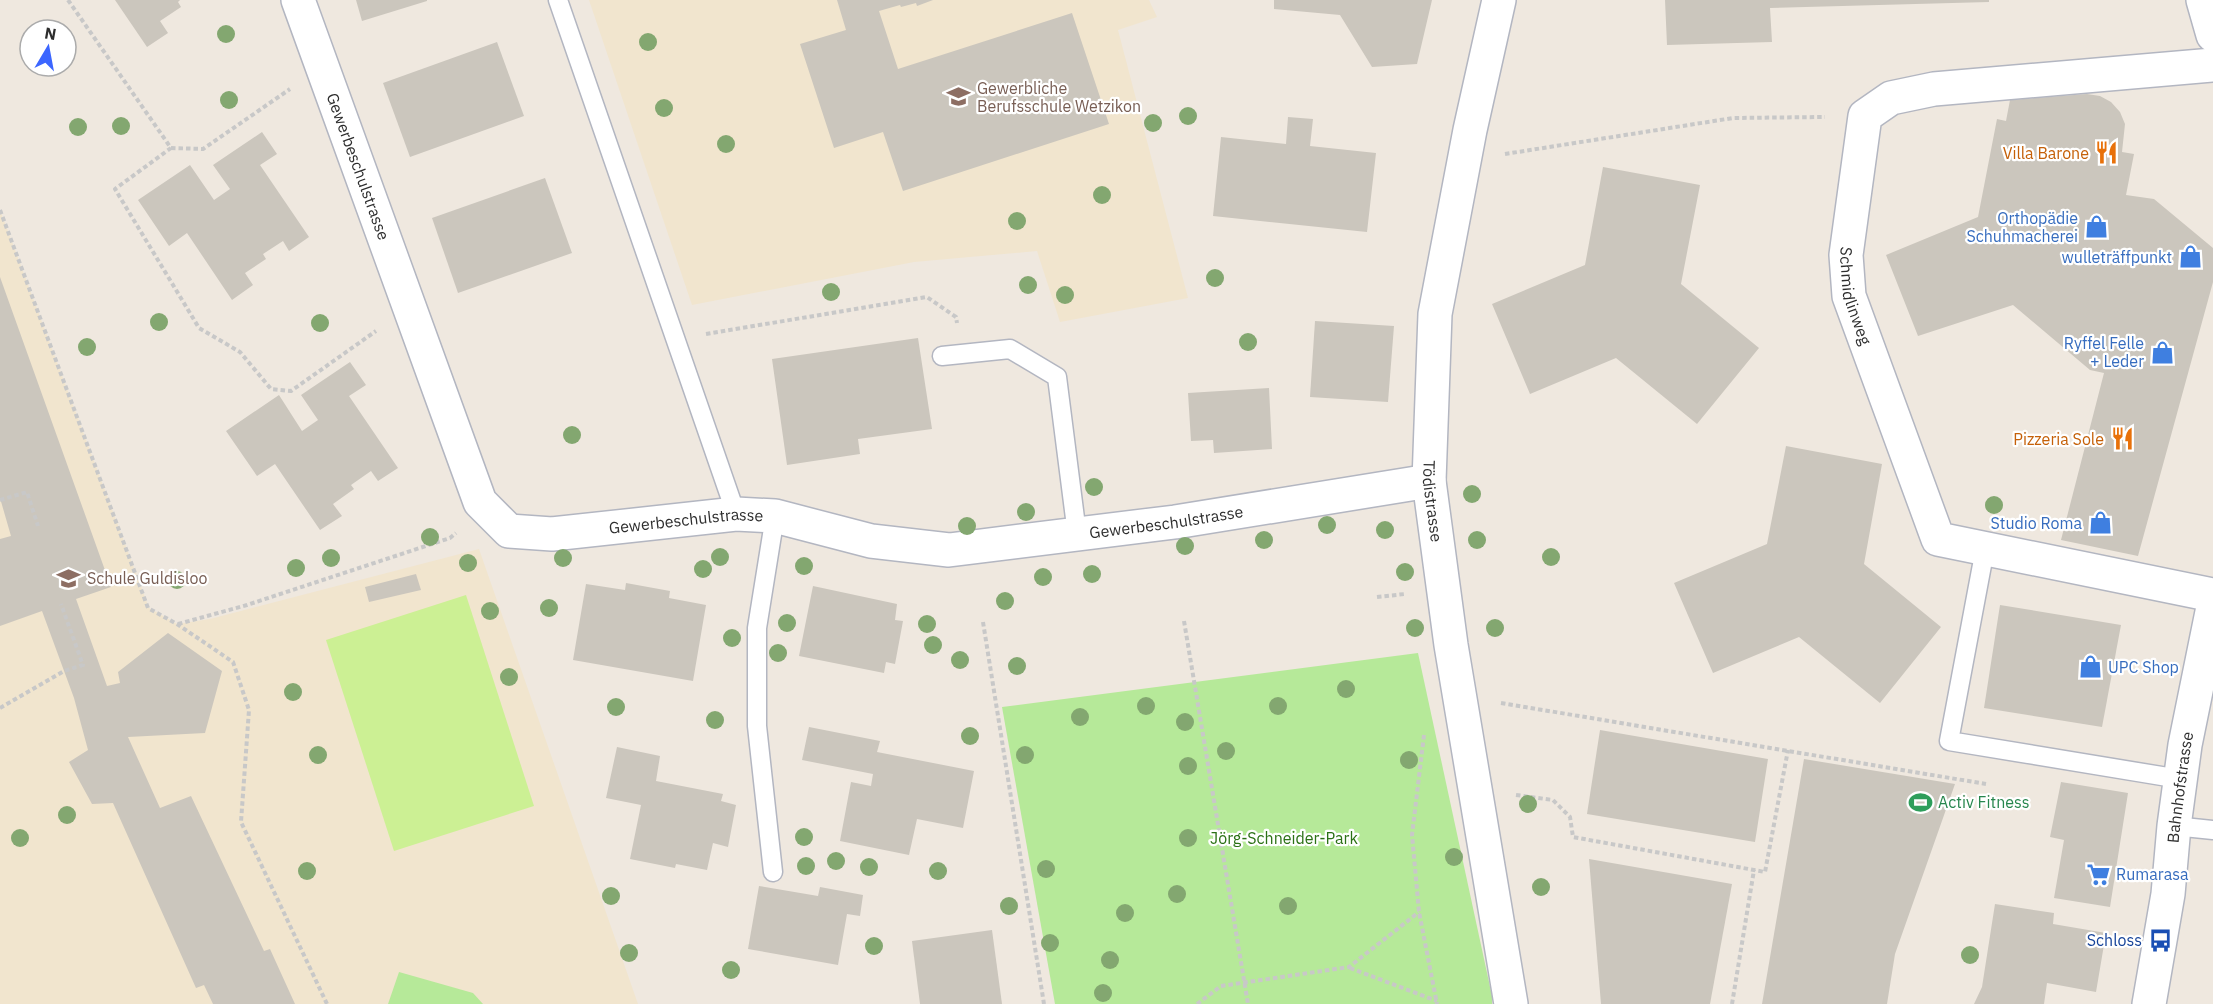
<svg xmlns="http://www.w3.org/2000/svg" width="2213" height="1004" viewBox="0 0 2213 1004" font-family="'IBM Plex Sans',sans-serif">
	<rect width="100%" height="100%" fill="#efe8df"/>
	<g fill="#f1e5ce">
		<polygon points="589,0 1149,0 1157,17 1118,30 1188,298 1060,322 1037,251 914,262 692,305"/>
		<polygon points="0,210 149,608 177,624 210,619 479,549 638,1004 0,1004"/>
	</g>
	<g fill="#b6e999">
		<polygon points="1418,653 1492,996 1492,1004 1055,1004 1002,707"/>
		<polygon points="399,972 473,993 483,1004 388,1004"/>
	</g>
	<polygon fill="#ccf094" points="466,595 534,806 394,851 326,640"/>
	<g fill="#cbc6bd">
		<polygon points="115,0 180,0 178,2 181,7 160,21 168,33 147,47"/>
		<polygon points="356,0 427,0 427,1 362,21"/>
		<polygon points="837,0 933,0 917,6 916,3 901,7 900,5 879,11 898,69 1072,13 1109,124 903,191 883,132 834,148 800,44 846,30"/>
		<polygon points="1274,0 1432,0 1417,64 1372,67 1340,15 1274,9"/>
		<polygon points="1665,0 1989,0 1989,2 1770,8 1772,42 1667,45"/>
		<polygon points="497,42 524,116 410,157 383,83"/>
		<polygon points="2087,94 2100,96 2111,102 2120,112 2125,124 2122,152 2134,154 2126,195 2154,199 2213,248 2213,282 2138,556 2061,540 2104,373 2090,370 2013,305 1918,336 1886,255 1978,217 1997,119 2006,121 2010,100"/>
		<polygon points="1288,117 1313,119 1310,146 1376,153 1367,232 1213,216 1221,137 1286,144"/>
		<polygon points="262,132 277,154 260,165 309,237 289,251 283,241 263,254 266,259 245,273 253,285 232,300 187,233 169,246 138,200 190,165 214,200 230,189 213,165"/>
		<polygon points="1603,167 1700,185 1681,284 1759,348 1697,424 1616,358 1530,394 1492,304 1585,265"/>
		<polygon points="545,178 572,253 458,293 432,218"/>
		<polygon points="0,277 111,587 76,599 107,686 120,683 118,672 168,633 222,671 205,733 128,737 160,808 191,796 264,951 270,949 295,1004 213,1004 204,985 196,988 113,803 92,804 69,762 88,750 74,698 42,611 0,626 0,539 11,536 0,498"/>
		<polygon points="1315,321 1394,326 1388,402 1310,397"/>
		<polygon points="918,338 932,429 858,439 860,454 787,465 772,359"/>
		<polygon points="350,362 366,385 349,396 398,468 378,481 371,471 351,485 354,489 333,504 342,516 320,530 275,464 257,476 226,431 279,395 302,431 318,420 301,395"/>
		<polygon points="1269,388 1272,449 1214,453 1213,440 1191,441 1188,393"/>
		<polygon points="1786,446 1882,464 1864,564 1941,627 1880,703 1799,637 1713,673 1674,583 1767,544"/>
		<polygon points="416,574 421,590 369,602 365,587"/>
		<polygon points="626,583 670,591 669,598 706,605 693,681 573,660 586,584 625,590"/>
		<polygon points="813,586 897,604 895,620 903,621 895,664 886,662 884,673 799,656"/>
		<polygon points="2000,605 2121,625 2102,727 1984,708"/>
		<polygon points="809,727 880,741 877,752 974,771 963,828 917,819 909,855 840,841 851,782 871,786 873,774 802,760"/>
		<polygon points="1600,730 1768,759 1755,842 1587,814"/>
		<polygon points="617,747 660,756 656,781 723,794 721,801 736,805 728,847 713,843 707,870 676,864 675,868 630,859 641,805 606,798"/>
		<polygon points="1804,759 1955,784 1895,954 1887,1004 1762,1004"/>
		<polygon points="2061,782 2128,793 2110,907 2054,898 2064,840 2050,837"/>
		<polygon points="1589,859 1732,884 1710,1004 1601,1004"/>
		<polygon points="759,886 818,896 820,887 863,895 860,916 847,914 838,965 748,949"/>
		<polygon points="1995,904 2054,913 2053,924 2106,933 2096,992 2047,983 2044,1004 1974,1004 1982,987"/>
		<polygon points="992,930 1002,1004 920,1004 912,941"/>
	</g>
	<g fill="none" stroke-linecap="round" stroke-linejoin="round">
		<defs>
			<g id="lane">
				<polyline points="558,0 736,514"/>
				<polyline points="942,356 1010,349 1057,377 1077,534"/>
				<polyline points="1985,549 1949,741 2180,779"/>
				<polyline points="2174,826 2213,830"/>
				<polyline points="773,872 757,726 757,628 775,516"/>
			</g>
			<g id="street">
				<path id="s1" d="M298 0 480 502 509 531 552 534 736 514 775 516 871 541 949 550 1175 522 1429 481"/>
				<path id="s2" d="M1499 0 1470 130 1435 314 1429 481 1451 645 1511 1004"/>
				<path id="s3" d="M2213 65 1934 89 1891 98 1865 116 1846 255 1849 296 1938 539 2213 595"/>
			</g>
			<g id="secondary">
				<polyline points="2203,0 2213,35"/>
				<path id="s4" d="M2149 1004 2168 894 2174 826 2185 745 2213 607"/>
			</g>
		</defs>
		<use href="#lane" stroke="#b3b6c1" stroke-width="21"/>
		<use href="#street" stroke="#b3b6c1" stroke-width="36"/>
		<use href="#secondary" stroke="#b3b6c1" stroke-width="36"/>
		<g stroke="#c8c8c8" stroke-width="4" stroke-dasharray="4.5 3" stroke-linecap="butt">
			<polyline points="68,0 171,148 115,189 199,328 240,352 271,389 291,391 376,331"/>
			<polyline points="171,148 203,149 290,89"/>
			<polyline points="1505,154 1733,118 1825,117"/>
			<polyline points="0,210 148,608 177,624 233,662 249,710 241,822 327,1004"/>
			<polyline points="706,334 927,297 956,317 957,323"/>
			<polyline points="0,500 27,492 38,526"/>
			<polyline points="1377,597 1405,594"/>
			<polyline points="1184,621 1248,1004"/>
			<polyline points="983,622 1044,1004"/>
			<polyline points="178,624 247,605 450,538 456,533"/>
			<polyline points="1501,703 1986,784"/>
			<polyline points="0,708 64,671 83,665 61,604"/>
			<polyline points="1424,735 1412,835 1419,912 1437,1004"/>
			<polyline points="1516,795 1553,800 1570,817 1573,837 1765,872 1788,750"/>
			<polyline points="1350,968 1437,1001"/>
			<polyline points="1197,1004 1221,986 1349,967 1419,912"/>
			<polyline points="1732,1004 1754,870"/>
		</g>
		<use href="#lane" stroke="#fff" stroke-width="18"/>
		<use href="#street" stroke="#fff" stroke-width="33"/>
		<use href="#secondary" stroke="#fff" stroke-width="33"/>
	</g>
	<g fill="#83a770">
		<circle cx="226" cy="34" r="9"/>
		<circle cx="648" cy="42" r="9"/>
		<circle cx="229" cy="100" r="9"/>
		<circle cx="664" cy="108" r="9"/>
		<circle cx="1188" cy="116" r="9"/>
		<circle cx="1153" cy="123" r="9"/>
		<circle cx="121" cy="126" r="9"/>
		<circle cx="78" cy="127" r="9"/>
		<circle cx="726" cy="144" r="9"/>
		<circle cx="1102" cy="195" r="9"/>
		<circle cx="1017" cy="221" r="9"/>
		<circle cx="1215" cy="278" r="9"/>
		<circle cx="1028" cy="285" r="9"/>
		<circle cx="831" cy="292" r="9"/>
		<circle cx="1065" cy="295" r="9"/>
		<circle cx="159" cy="322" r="9"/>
		<circle cx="320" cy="323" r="9"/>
		<circle cx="1248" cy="342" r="9"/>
		<circle cx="87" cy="347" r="9"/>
		<circle cx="572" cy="435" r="9"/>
		<circle cx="1094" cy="487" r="9"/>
		<circle cx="1472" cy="494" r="9"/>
		<circle cx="1994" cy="505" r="9"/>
		<circle cx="1026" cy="512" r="9"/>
		<circle cx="1327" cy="525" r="9"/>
		<circle cx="967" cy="526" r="9"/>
		<circle cx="1385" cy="530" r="9"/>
		<circle cx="430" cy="537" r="9"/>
		<circle cx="1264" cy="540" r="9"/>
		<circle cx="1477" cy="540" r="9"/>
		<circle cx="1185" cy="546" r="9"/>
		<circle cx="720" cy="557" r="9"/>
		<circle cx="1551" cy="557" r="9"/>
		<circle cx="331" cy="558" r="9"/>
		<circle cx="563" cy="558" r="9"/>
		<circle cx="468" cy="563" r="9"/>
		<circle cx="804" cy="566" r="9"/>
		<circle cx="296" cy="568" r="9"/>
		<circle cx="703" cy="569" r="9"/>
		<circle cx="1405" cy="572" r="9"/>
		<circle cx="1092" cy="574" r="9"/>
		<circle cx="1043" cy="577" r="9"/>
		<circle cx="177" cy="580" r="9"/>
		<circle cx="1005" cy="601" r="9"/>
		<circle cx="549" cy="608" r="9"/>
		<circle cx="490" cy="611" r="9"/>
		<circle cx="787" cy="623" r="9"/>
		<circle cx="927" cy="624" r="9"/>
		<circle cx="1415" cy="628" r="9"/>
		<circle cx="1495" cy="628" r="9"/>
		<circle cx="732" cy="638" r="9"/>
		<circle cx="933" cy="645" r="9"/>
		<circle cx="778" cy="653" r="9"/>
		<circle cx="960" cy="660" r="9"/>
		<circle cx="1017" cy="666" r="9"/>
		<circle cx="509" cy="677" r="9"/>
		<circle cx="1346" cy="689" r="9"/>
		<circle cx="293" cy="692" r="9"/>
		<circle cx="1146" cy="706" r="9"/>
		<circle cx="1278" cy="706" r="9"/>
		<circle cx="616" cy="707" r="9"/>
		<circle cx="1080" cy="717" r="9"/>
		<circle cx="715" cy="720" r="9"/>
		<circle cx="1185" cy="722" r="9"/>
		<circle cx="970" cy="736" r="9"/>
		<circle cx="1226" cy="751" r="9"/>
		<circle cx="318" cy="755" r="9"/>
		<circle cx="1025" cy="755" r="9"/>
		<circle cx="1409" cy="760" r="9"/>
		<circle cx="1188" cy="766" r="9"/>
		<circle cx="1528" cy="804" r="9"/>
		<circle cx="67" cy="815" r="9"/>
		<circle cx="804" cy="837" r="9"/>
		<circle cx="20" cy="838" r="9"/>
		<circle cx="1188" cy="838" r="9"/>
		<circle cx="1454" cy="857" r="9"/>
		<circle cx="836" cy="861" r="9"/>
		<circle cx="806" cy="866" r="9"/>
		<circle cx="869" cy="867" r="9"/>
		<circle cx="1046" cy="869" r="9"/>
		<circle cx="307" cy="871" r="9"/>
		<circle cx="938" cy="871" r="9"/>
		<circle cx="1541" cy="887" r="9"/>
		<circle cx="1177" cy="894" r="9"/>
		<circle cx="611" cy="896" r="9"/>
		<circle cx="1009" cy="906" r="9"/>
		<circle cx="1288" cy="906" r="9"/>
		<circle cx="1125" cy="913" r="9"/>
		<circle cx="1050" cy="943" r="9"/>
		<circle cx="874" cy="946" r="9"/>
		<circle cx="629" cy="953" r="9"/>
		<circle cx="1970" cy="955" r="9"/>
		<circle cx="1110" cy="960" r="9"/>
		<circle cx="731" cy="970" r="9"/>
		<circle cx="1103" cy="993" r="9"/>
	</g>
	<defs>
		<symbol id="school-bare" viewBox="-9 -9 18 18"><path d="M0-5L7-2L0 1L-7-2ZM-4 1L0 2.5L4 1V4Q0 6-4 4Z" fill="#8d6e63" stroke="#fff" stroke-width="2.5" paint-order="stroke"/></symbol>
		<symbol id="restaurant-bare" viewBox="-9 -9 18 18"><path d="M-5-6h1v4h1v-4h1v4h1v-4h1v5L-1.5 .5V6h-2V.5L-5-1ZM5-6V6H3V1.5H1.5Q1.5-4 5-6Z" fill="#e8710a" stroke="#fff" stroke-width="2.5" paint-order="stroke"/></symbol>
		<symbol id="shop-bare" viewBox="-9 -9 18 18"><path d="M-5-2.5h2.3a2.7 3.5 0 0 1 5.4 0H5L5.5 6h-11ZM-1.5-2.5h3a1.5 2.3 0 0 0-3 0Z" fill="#3f7fe0" stroke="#fff" stroke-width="2.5" paint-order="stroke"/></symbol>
		<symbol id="stadium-bare" viewBox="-9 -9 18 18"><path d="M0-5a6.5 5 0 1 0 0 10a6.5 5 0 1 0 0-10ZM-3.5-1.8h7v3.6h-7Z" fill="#2e9e5b" stroke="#fff" stroke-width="2.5" paint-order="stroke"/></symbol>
		<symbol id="supermarket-bare" viewBox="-9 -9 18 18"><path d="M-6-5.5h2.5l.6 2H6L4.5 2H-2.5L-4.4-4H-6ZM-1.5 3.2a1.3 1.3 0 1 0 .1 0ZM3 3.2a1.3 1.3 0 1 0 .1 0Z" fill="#3f7fe0" stroke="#fff" stroke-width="2.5" paint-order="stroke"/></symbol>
		<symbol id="bus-bare" viewBox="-9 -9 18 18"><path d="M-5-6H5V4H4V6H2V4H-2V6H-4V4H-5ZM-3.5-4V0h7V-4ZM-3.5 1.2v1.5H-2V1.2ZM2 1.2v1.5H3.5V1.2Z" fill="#1a4fb4" stroke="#fff" stroke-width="2.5" paint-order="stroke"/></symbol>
	</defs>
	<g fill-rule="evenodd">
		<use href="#school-bare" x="942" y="80" width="33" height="33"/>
		<use href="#restaurant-bare" x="2090" y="136" width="33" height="33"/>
		<use href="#shop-bare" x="2080" y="210" width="33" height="33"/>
		<use href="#shop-bare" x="2174" y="240" width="33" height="33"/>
		<use href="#shop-bare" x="2146" y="336" width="33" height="33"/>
		<use href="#restaurant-bare" x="2106" y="422" width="33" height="33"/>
		<use href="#shop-bare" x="2084" y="506" width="33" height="33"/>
		<use href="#school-bare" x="52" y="562" width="33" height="33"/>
		<use href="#shop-bare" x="2074" y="650" width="33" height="33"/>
		<use href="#stadium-bare" x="1904" y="786" width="33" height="33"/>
		<use href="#supermarket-bare" x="2082" y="858" width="33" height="33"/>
		<use href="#bus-bare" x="2144" y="924" width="33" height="33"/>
	</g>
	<g text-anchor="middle" stroke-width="4.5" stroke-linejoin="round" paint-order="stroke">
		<g font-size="16" fill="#785e54" stroke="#fff" text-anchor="start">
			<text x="977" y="94">Gewerbliche<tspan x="977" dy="18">Berufsschule Wetzikon</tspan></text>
			<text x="87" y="584">Schule Guldisloo</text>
		</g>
		<g font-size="16" fill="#c56008" stroke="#fff" text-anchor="end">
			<text x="2089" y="159">Villa Barone</text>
			<text x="2104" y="445">Pizzeria Sole</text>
		</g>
		<g font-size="16" fill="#2d2d2d" stroke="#fff">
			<text dy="6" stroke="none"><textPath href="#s1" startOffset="177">Gewerbeschulstrasse</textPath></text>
			<text dy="6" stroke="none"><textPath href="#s3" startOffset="538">Schmidlinweg</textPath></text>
			<text dy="6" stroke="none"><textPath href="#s2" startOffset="508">Tödistrasse</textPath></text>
			<text dy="6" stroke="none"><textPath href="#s1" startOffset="753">Gewerbeschulstrasse</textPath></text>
			<text dy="6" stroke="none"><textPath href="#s1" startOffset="1239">Gewerbeschulstrasse</textPath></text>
			<text dy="6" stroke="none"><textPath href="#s4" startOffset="219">Bahnhofstrasse</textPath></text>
		</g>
		<g font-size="16" fill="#366cbe" stroke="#fff" text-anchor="end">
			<text x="2078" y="224">Orthopädie<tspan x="2078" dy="18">Schuhmacherei</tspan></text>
			<text x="2172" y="263">wulleträffpunkt</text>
			<text x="2144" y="349">Ryffel Felle<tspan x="2144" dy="18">+ Leder</tspan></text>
			<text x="2082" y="529">Studio Roma</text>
			<text x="2108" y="673" text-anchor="start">UPC Shop</text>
			<text x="2116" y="880" text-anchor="start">Rumarasa</text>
		</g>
		<g font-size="16" fill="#27864d" stroke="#fff" text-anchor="start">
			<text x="1938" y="808">Activ Fitness</text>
		</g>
		<g font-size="16" fill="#2b7116" stroke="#fff">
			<text x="1284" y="844">Jörg-Schneider-Park</text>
		</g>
		<g font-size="16" fill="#164399" stroke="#fff" text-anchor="end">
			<text x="2142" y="946">Schloss</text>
		</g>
	</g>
	<g transform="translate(48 48) rotate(10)"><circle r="28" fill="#ffffff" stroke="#ababab" stroke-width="1.5"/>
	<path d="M0-4.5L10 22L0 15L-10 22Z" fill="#3c66ff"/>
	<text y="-9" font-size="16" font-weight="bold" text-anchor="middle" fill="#2d2d2d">N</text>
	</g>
</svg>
